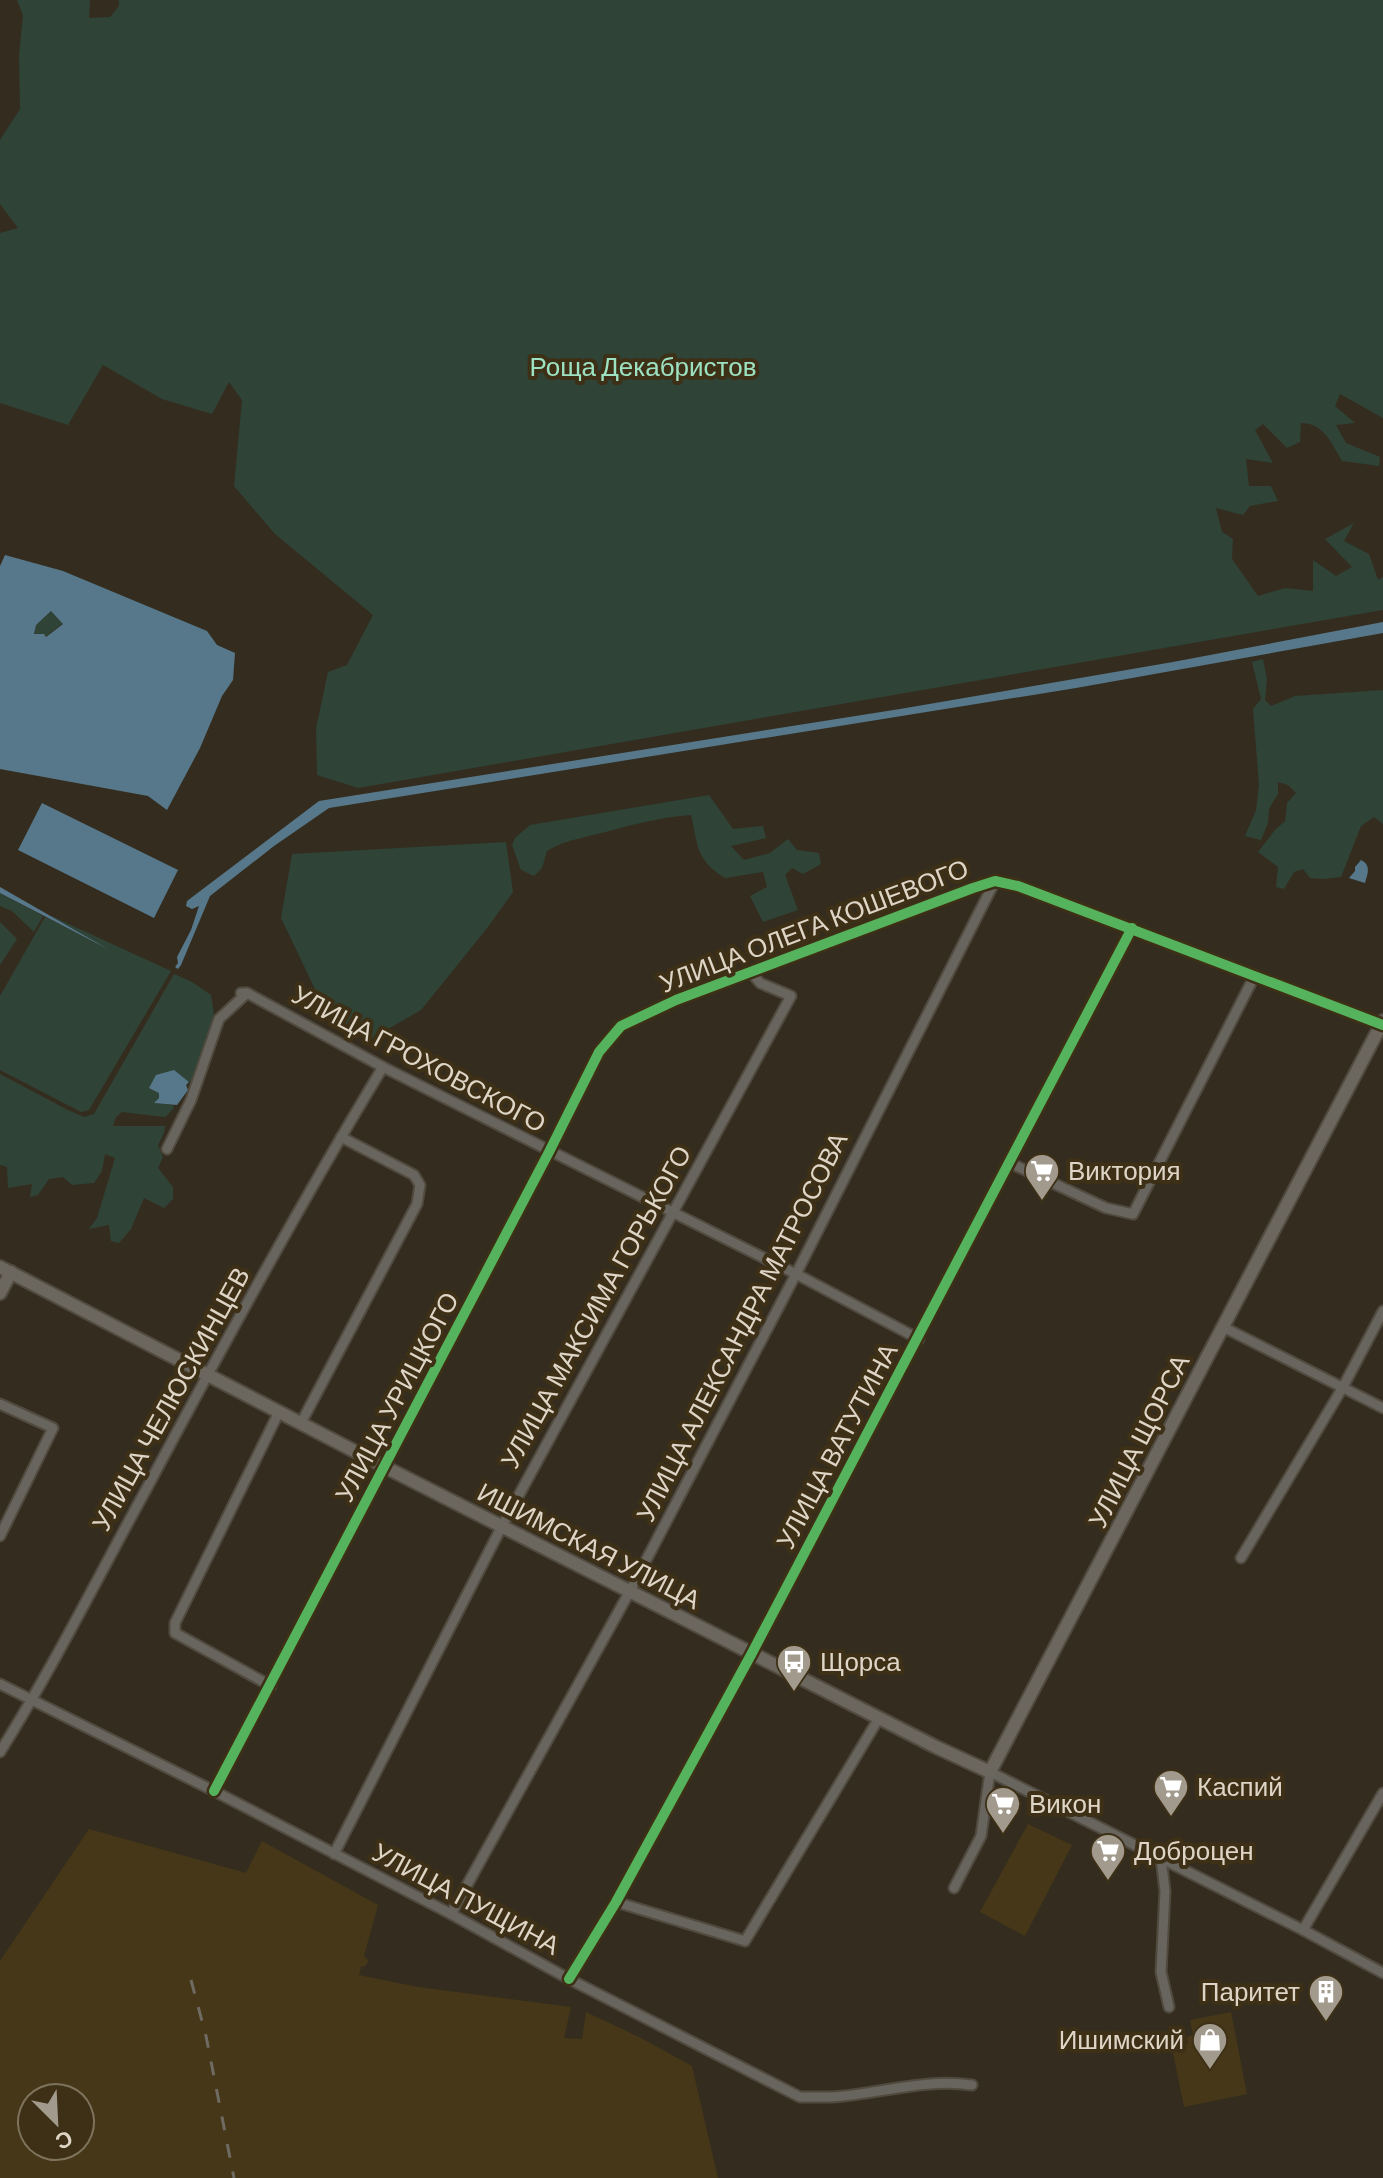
<svg xmlns="http://www.w3.org/2000/svg" width="1383" height="2178" viewBox="0 0 1383 2178" font-family="Barlow,sans-serif">
	<rect width="100%" height="100%" fill="#342d1f"/>
	<g fill="#453717" fill-rule="evenodd">
		<polygon points="1028,1824 1072,1845 1025,1936 980,1912"/>
		<path d="M89 1829 246 1873 262 1841 378 1905 364 1956 369 1961 364 1967 361 1966 359 1975 418 1987 571 2007 564 2038 582 2039 586 2012 639 2037 692 2066 718 2178H0V1961ZM32 2098H80V2146H32Z"/>
		<polygon points="1231,2012 1247,2094 1184,2107 1172,2048 1188,2044 1186,2037 1193,2035 1190,2020"/>
	</g>
	<g fill="#2f4337">
		<path d="M17 0H90L89 18 110 17 119 6V0H1383V418L1340 394 1335 406 1355 423 1336 425 1346 443 1380 457 1379 466 1342 461C1332 444 1324 423 1301 423L1300 442 1287 448 1263 424 1255 430 1273 463 1246 459 1249 486H1271L1278 501 1250 506 1243 515 1216 508 1222 532 1233 539 1232 559 1258 596 1285 588 1313 591V560L1336 576 1352 567 1325 539 1354 523 1344 541 1369 554 1378 580 1383 577V610L358 788 317 775 316 728 328 672 347 665 373 615 275 534 234 486 242 400 229 382 212 414 162 399 103 365 68 425 0 403V233L18 228 0 204V140L20 109 19 56 23 15Z"/>
		<polygon points="51,611 63,623 45,637 34,633 36,625"/>
		<polygon points="1263,659 1267,679 1265,700 1271,706 1295,696 1383,690 1383,824 1374,817 1361,826 1341,877 1323,879 1310,878 1303,869 1294,872 1284,889 1276,887 1278,867 1258,852 1275,830 1285,821 1287,803 1296,793 1288,785 1278,782 1278,794 1269,809 1268,823 1261,840 1245,836 1256,810 1259,785 1253,709 1261,699 1252,662"/>
		<path d="M709 795 733 829 763 826 766 838 731 846 744 860 770 853 788 839 797 850 819 853 821 864 803 874 792 868 785 875 798 910 763 922 750 896 767 887 763 872 725 878C696 860 698 846 691 815 656 817 623 828 589 836 570 841 565 841 547 851L542 868 534 876 521 870 512 845 515 838 530 825Z"/>
		<polygon points="506,842 513,892 488,927 421,1010 369,1040 325,1010 281,918 292,854"/>
		<polygon points="0,893 43,916 34,932 12,911 0,906"/>
		<polygon points="47,914 171,971 89,1110 81,1112 0,1070 0,996 45,917 89,938"/>
		<polygon points="0,922 17,939 0,965"/>
		<polygon points="174,974 192,982 211,995 214,1014 195,1078 189,1082 173,1070 150,1087 159,1093 159,1098 155,1103 173,1105 174,1108 165,1117 122,1112 116,1117 113,1126 165,1126 164,1133 158,1145 163,1157 158,1168 173,1187 173,1199 164,1208 144,1198 131,1229 119,1243 111,1241 109,1225 89,1229 97,1218 115,1158 105,1154 102,1171 94,1183 72,1185 63,1177 49,1179 38,1195 30,1197 32,1184 8,1188 7,1167 0,1165 0,1074 66,1109 84,1117 94,1114"/>
	</g>
	<g fill="#57788a" fill-rule="evenodd">
		<path d="M5 555 63 571 207 631 217 645 235 653 233 680 222 696 200 748 167 810 148 796 0 769V566ZM51 611 63 624 46 637 44 634H34L36 625Z"/>
		<polygon points="1383,622 1383,633 1076,688 329,808 274,846 210,896 181,965 178,969 175,967 178,963 177,957 191,930 199,906 192,909 186,906 187,901 319,801 900,709 1173,662"/>
		<polygon points="42,803 178,870 154,918 18,850"/>
		<path d="M1361 860C1371 865 1368 873 1365 883L1349 878 1355 871V867Z"/>
		<polygon points="0,887 108,949 0,893"/>
		<polygon points="174,1070 189,1082 186,1085 188,1090 177,1105 154,1103 159,1098 159,1093 149,1088 156,1075"/>
	</g>
	<g fill="none" stroke-linecap="round" stroke-linejoin="round">
		<defs>
			<g id="street">
				<polyline points="241,993 247,993 383,1067 796,1274 919,1339"/>
				<polyline points="167,1149 191,1100 219,1019 247,993"/>
				<polyline points="1010,1163 1106,1208 1133,1214 1255,975"/>
				<polyline points="1223,1327 1383,1408"/>
				<polyline points="0,1404 53,1428 0,1536"/>
				<polyline points="301,1423 417,1204 420,1185 414,1175 341,1137"/>
				<polyline points="1241,1558 1343,1387 1383,1311"/>
				<path d="M0 1684 214 1791 451 1914 569 1979 800 2097C811 2097 822 2097 832 2097 879 2094 924 2078 972 2085"/>
				<polyline points="271,1686 175,1633 175,1623 279,1412"/>
				<path d="M0 1752C54 1666 99 1575 148 1486 223 1345 300 1204 383 1067"/>
				<polyline points="214,1791 549,1152 599,1052 621,1026 676,1000 973,888 995,881 1018,886 1383,1025"/>
				<polyline points="334,1854 502,1526 791,996 760,983 751,972"/>
				<polyline points="1161,1858 1165,1891 1161,1972 1169,2007"/>
				<polyline points="954,1888 981,1836 990,1772 1303,1930 1383,1973"/>
				<polyline points="616,1902 745,1941 879,1718"/>
				<polyline points="451,1914 630,1591 796,1274 995,881"/>
				<polyline points="1303,1930 1383,1793"/>
				<polyline points="569,1979 616,1902 752,1653 1132,928"/>
			</g>
			<g id="secondary">
				<polyline points="0,1267 385,1467 936,1747 990,1772 1383,1021"/>
				<polyline points="0,1293 11,1272"/>
			</g>
		</defs>
		<use href="#street" stroke="#514a3f" stroke-width="13"/>
		<use href="#secondary" stroke="#514a3f" stroke-width="16"/>
		<use href="#street" stroke="#68645e" stroke-width="9"/>
		<use href="#secondary" stroke="#6b675e" stroke-width="12"/>
		<polyline stroke="#6f6a62" stroke-width="3" stroke-dasharray="14 14" stroke-linecap="butt" points="191,1980 206,2036 234,2178"/>
		<defs>
			<g id="cycleway">
				<polyline points="214,1791 549,1152 599,1052 621,1026 676,1000 973,888 995,881 1018,886 1383,1025"/>
				<polyline points="569,1979 616,1902 752,1653 1132,928"/>
			</g>
		</defs>
		<use href="#cycleway" stroke="#3d3016" stroke-width="15"/>
		<use href="#cycleway" stroke="#56b35d" stroke-width="10"/>
	</g>
	<defs>
		<symbol id="supermarket-pin" viewBox="-11 -11 22 30"><path d="M0 17L-7.5 6A9.5 9.5 0 1 1 7.5 6Z" fill="#a29a8c" stroke="#3d3016"/><path d="M-6-5.5h2.5l.6 2H6L4.5 2H-2.5L-4.4-4H-6ZM-1.5 3.2a1.3 1.3 0 1 0 .1 0ZM3 3.2a1.3 1.3 0 1 0 .1 0Z" fill="#fff"/></symbol>
		<symbol id="bus-pin" viewBox="-11 -11 22 30"><path d="M0 17L-7.5 6A9.5 9.5 0 1 1 7.5 6Z" fill="#a29a8c" stroke="#3d3016"/><path d="M-5-6H5V4H4V6H2V4H-2V6H-4V4H-5ZM-3.5-4V0h7V-4ZM-3.5 1.2v1.5H-2V1.2ZM2 1.2v1.5H3.5V1.2Z" fill="#fff"/></symbol>
		<symbol id="building-pin" viewBox="-11 -11 22 30"><path d="M0 17L-7.5 6A9.5 9.5 0 1 1 7.5 6Z" fill="#a29a8c" stroke="#3d3016"/><path d="M-4-6H4V6H1V3H-1V6H-4ZM-2.5-4.3h1.7v1.8h-1.7ZM.8-4.3h1.7v1.8H.8ZM-2.5-1h1.7V.8h-1.7ZM.8-1h1.7V.8H.8Z" fill="#fff"/></symbol>
		<symbol id="shop-pin" viewBox="-11 -11 22 30"><path d="M0 17L-7.5 6A9.5 9.5 0 1 1 7.5 6Z" fill="#a29a8c" stroke="#3d3016"/><path d="M-5-2.5h2.3a2.7 3.5 0 0 1 5.4 0H5L5.5 6h-11ZM-1.5-2.5h3a1.5 2.3 0 0 0-3 0Z" fill="#fff"/></symbol>
	</defs>
	<g fill-rule="evenodd">
		<use href="#supermarket-pin" x="1022" y="1151" width="40" height="54"/>
		<use href="#bus-pin" x="774" y="1642" width="40" height="54"/>
		<use href="#supermarket-pin" x="1151" y="1767" width="40" height="54"/>
		<use href="#supermarket-pin" x="983" y="1784" width="40" height="54"/>
		<use href="#supermarket-pin" x="1088" y="1831" width="40" height="54"/>
		<use href="#building-pin" x="1306" y="1972" width="40" height="54"/>
		<use href="#shop-pin" x="1190" y="2020" width="40" height="54"/>
	</g>
	<g text-anchor="middle" stroke-width="8" stroke-linejoin="round" paint-order="stroke">
		<g font-size="26" fill="#9ce2c2" stroke="#3d3016">
			<text x="643" y="376">Роща Декабристов</text>
		</g>
		<g font-size="26" fill="#ded5c6" stroke="#3d3016">
			<text transform="translate(814 926) rotate(-21)" y="9">УЛИЦА ОЛЕГА КОШЕВОГО</text>
			<text transform="translate(419 1059) rotate(28)" y="9">УЛИЦА ГРОХОВСКОГО</text>
			<text transform="translate(596 1307) rotate(-61)" y="9">УЛИЦА МАКСИМА ГОРЬКОГО</text>
			<text transform="translate(742 1327) rotate(-63)" y="9">УЛИЦА АЛЕКСАНДРА МАТРОСОВА</text>
			<text transform="translate(397 1397) rotate(-62)" y="9">УЛИЦА УРИЦКОГО</text>
			<text transform="translate(171 1399) rotate(-61)" y="9">УЛИЦА ЧЕЛЮСКИНЦЕВ</text>
			<text transform="translate(1139 1441) rotate(-63)" y="9">УЛИЦА ЩОРСА</text>
			<text transform="translate(837 1446) rotate(-62)" y="9">УЛИЦА ВАТУТИНА</text>
			<text transform="translate(589 1546) rotate(27)" y="9">ИШИМСКАЯ УЛИЦА</text>
			<text transform="translate(466 1899) rotate(28)" y="9">УЛИЦА ПУЩИНА</text>
		</g>
		<g font-size="26" fill="#ded5c6" stroke="#3d3016" text-anchor="start">
			<text x="1068" y="1180">Виктория</text>
			<text x="820" y="1671">Щорса</text>
			<text x="1197" y="1796">Каспий</text>
			<text x="1029" y="1813">Викон</text>
			<text x="1134" y="1860">Доброцен</text>
			<text x="1300" y="2001" text-anchor="end">Паритет</text>
			<text x="1184" y="2049" text-anchor="end">Ишимский</text>
		</g>
	</g>
	<g transform="translate(56 2122) rotate(156)"><circle r="38" fill="#3d3016" stroke="#7d725c" stroke-width="2"/>
	<path d="M0-6L14 30L0 20L-14 30Z" fill="#a29a8c"/>
	<text y="-12" font-size="22" font-weight="bold" text-anchor="middle" fill="#ded5c6">С</text>
	</g>
</svg>
